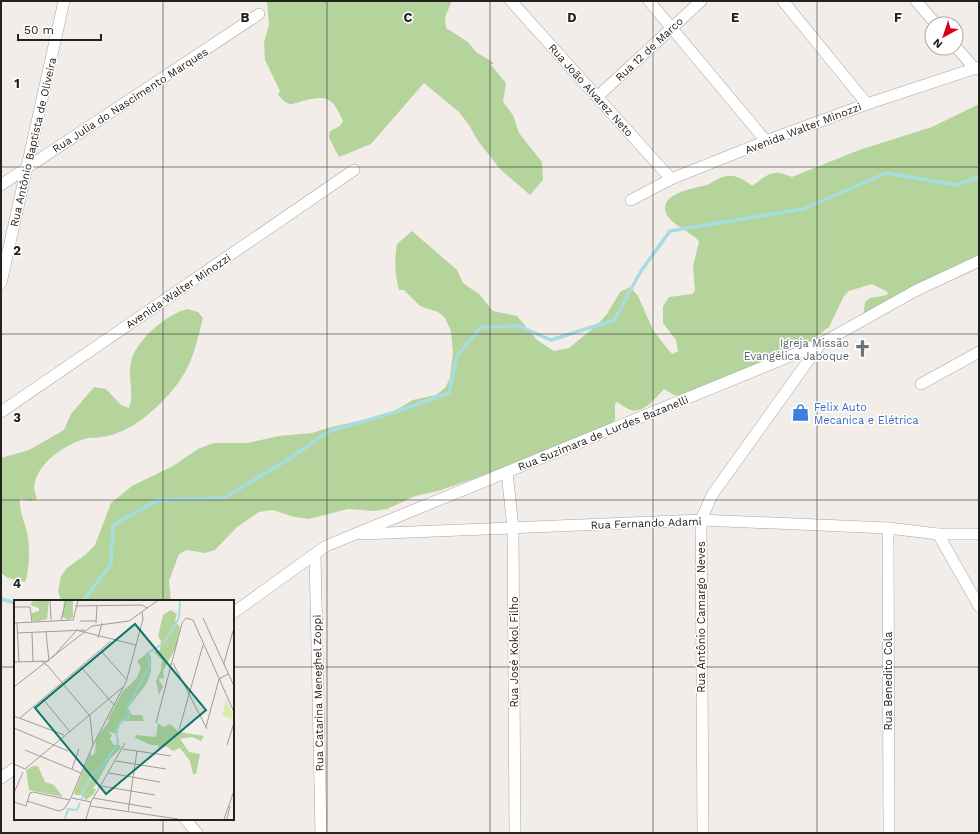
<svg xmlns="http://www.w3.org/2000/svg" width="980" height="834" viewBox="0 0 980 834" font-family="'Work Sans',sans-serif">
	<rect width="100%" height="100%" fill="#f2ede8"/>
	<g fill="#b4d49b">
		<path d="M267 1H452L445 17 446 28 468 42 476 52 494 63 491 65 506 83 503 102 513 115 519 133 542 162 543 180 530 195 500 169 478 141 469 125 459 112 424 83 371 144 339 157 329 138 330 131 340 126 343 121C332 96 327 95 302 101 299 102 294 104 290 104 285 103 281 98 278 95L280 91 265 60 264 42 269 25Z"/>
		<path d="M979 104V258L863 317 865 302 870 298 887 295 888 292 872 284 849 291 844 296 829 327 810 341 786 347 775 363 681 397 674 395 664 389C656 397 644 414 631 410 626 409 621 404 617 402L615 404V420L605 429 479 477 438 491 415 496 387 509 374 511 348 509 309 519 294 517 273 510 259 512 237 527 215 550 205 553 187 550 179 554 169 581 171 601H61L58 591 61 576 67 568 85 555 95 545 111 503 132 486 173 466 198 449 214 443H247L279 436 312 433 331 427 387 415 413 400 436 395 445 388 450 378 453 353 451 331 445 318 438 312 420 306 404 290H399C395 274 394 261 397 244L412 231 457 270 463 283 479 294 493 311 517 316 537 340 554 351 569 348 596 326 607 314 620 292 630 287 638 296 653 330 670 352 673 354 678 351 676 340 663 323V306L669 297 692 294 695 291 693 266 699 242C695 233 665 223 665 209 664 192 696 188 707 185 713 182 720 177 727 176 737 175 744 180 752 186 769 174 772 168 792 177L859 150 932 127Z"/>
		<path d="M187 309 198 312 203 318C199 333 196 348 190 362 181 384 160 406 141 420 130 428 116 435 102 437 96 438 90 437 84 439 63 446 37 463 34 487 34 491 36 495 37 499L30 501 20 499C19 510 24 521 27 532 30 547 30 568 25 582L8 578 1 573V458L29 450 64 430 71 414 94 387 106 389 121 405 129 408C135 393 127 377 131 362 135 341 167 314 187 309Z"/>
	</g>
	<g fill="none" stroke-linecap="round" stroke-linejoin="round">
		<g stroke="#a7dde2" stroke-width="3.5">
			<polyline points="1,599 15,603"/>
			<polyline points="83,601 111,564 113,525 158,500 224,498 284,462 330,431 392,413 449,393 457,356 481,327 519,326 551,340 614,320 641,271 670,231 803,209 886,173 956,185 979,177"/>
		</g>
		<defs>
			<g id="minor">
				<polyline points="511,1 671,179"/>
				<polyline points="649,1 766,141"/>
				<polyline points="783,1 867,104"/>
				<polyline points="916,1 936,24"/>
				<polyline points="956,47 975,69"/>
				<polyline points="597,97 701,1"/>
				<polyline points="1,185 259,14"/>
				<polyline points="631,200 671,179 766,141 867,104 979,67"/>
				<polyline points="1,283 64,1"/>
				<polyline points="921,384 979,352"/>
				<polyline points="1,412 354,170"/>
				<polyline points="507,472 513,528 515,833"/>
				<polyline points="888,528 889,833"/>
				<polyline points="362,534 701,520 888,528 938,534 979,534"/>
				<polyline points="938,534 979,606"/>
				<polyline points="315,554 321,833"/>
				<polyline points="233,613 326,546 822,343 915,291 979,261"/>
				<polyline points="1,778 15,768"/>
				<polyline points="185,819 197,833"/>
				<polyline points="703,833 701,520 712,495 821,343"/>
			</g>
		</defs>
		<use href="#minor" stroke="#a6a6a6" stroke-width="12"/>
		<use href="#minor" stroke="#fff" stroke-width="11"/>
	</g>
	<path fill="none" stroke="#222" stroke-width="1" stroke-opacity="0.55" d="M163 1V601M327 1V833M490 1V833M653 1V833M817 1V833M1 167H979M1 334H979M1 500H979M1 667H15M233 667H979M163 819V833"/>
	<defs>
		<symbol id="church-bare" viewBox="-9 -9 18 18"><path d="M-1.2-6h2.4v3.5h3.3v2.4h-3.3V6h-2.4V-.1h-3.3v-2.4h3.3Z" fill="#6b7280" stroke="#fff" stroke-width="2.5" paint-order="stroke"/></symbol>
		<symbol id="shop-bare" viewBox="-9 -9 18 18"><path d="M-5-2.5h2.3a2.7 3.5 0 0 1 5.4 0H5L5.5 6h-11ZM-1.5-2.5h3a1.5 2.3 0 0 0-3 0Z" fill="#3f7fe0" stroke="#fff" stroke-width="2.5" paint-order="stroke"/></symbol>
	</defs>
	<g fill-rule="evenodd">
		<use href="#church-bare" x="850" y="336" width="25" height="25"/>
		<use href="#shop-bare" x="788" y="400" width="25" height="25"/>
	</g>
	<g text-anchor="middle" stroke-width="3" stroke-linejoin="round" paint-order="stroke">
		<g font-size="11" fill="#222" stroke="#fff">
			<text transform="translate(649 49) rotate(-43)" y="4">Rua 12 de Marco</text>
			<text transform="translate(591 90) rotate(48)" y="4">Rua João Alvarez Neto</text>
			<text transform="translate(130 100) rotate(-33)" y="4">Rua Julia do Nascimento Marques</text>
			<text transform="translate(803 128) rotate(-21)" y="4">Avenida Walter Minozzi</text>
			<text transform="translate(33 142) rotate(-77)" y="4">Rua Antônio Baptista de Oliveira</text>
			<text transform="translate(178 291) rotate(-34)" y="4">Avenida Walter Minozzi</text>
			<text transform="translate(603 433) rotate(-22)" y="4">Rua Suzimara de Lurdes Bazanelli</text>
			<text transform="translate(646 523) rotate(-2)" y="4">Rua Fernando Adami</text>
			<text transform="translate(701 617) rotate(-90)" y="4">Rua Antônio Camargo Neves</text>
			<text transform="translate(514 652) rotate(-90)" y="4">Rua José Kokol Filho</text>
			<text transform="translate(888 681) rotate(-90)" y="4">Rua Benedito Cola</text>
			<text transform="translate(318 693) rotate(-91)" y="4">Rua Catarina Meneghel Zoppi</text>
		</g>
		<g font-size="11" fill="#5b616d" stroke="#fff" text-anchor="end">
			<text x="849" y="347">Igreja Missão<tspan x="849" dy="13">Evangélica Jaboque</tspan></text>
		</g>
		<g font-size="11" fill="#366cbe" stroke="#fff" text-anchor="start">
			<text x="814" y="411">Felix Auto<tspan x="814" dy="13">Mecanica e Elétrica</tspan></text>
		</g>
	</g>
	<g transform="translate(14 600)">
		<rect width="220" height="220" fill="#f2ede8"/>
		<path d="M212 99 219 115 218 119 208 116Z" fill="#d6eeac"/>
		<path d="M19 1H35L33 19 21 22 17 19 18 13 25 11V8L16 5ZM50 1H59V17L55 20 48 17ZM157 10 163 14 161 21 166 27 162 47 149 71 150 78 144 79 149 86 145 95 142 81 147 70 148 60 140 52 146 50 147 41 144 36 149 15ZM134 53 137 56V71L133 83 114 108 118 115H128L130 121H106L103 134 93 131 98 135 96 139 100 145H106L107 148 96 159 79 189H82L80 194 72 200 68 195H61L60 193 77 151V156L81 153 82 139 95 121 94 119 109 91 122 79 127 68 123 61ZM144 123 149 127 156 124 165 132 190 136 187 141 178 137 166 139 175 152 186 154 182 174H179L176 161 166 148 159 151 152 146 146 149 144 145H137L121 138 122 135 142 137ZM19 166H24L31 182 40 185 49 197 15 190 12 170Z" fill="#b4d49b"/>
		<path fill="none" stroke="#a7dde2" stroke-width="2" d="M68 199 69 191 79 173 87 168 104 143 102 130 107 122 115 117 113 108 136 66 132 54 150 43 165 18 166 1M51 219 54 209 63 210 66 203"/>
		<path fill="none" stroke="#9f9c99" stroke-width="1" d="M36 1 37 20M61 6 128 5 133 8M0 7H16L18 22M189 18 220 86M47 20 52 1M66 21H82M0 23 59 20 64 1M3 23 5 62M82 23 83 6M62 30 122 45M32 32 35 61M3 33 71 30M18 33 19 61M84 38 88 23M87 51 113 80M38 58 62 31M27 61 34 66 76 116 79 145M0 62 35 61M159 63 193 129M210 63 219 31M67 67 100 105M0 87 78 26 115 21 143 1M29 99 56 132M0 116 50 135M6 118 97 41M142 123 168 23 172 18 179 20 220 112M192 127 205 79 214 74M0 128 54 151M165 130 189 45M213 145 220 123M109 149 157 156M11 150 67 173M102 161 152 169M0 164 11 169 109 87M58 169 65 149M95 173 146 182M87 186 141 195M0 193 9 172M58 198 77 202M79 198 138 208M13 201 45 211 50 209 56 200 79 145 112 82 129 19 128 12M0 202 12 206 16 193 19 192 56 200M76 206 164 219M114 212 123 151M72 219 77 202 111 143M210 219 220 191M213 219 216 206"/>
		<path fill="#0f766e" fill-opacity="0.15" stroke="#0f766e" stroke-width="2" d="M121 24 192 110 92 194 21 108Z"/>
		<rect width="220" height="220" fill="none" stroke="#222" stroke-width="2"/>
	</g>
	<g font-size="13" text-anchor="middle" font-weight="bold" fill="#222" stroke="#fff" stroke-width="3" stroke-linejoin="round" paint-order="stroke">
		<text x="245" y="22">B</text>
		<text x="408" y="22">C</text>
		<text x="572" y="22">D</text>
		<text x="735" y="22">E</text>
		<text x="898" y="22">F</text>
		<text x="17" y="88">1</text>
		<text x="17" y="255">2</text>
		<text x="17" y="422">3</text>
		<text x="17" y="588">4</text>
	</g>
	<rect width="980" height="834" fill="none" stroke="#222222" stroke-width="4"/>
	<g transform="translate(944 36) rotate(220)"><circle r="19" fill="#ffffff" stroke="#a7a7a7"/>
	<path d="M0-3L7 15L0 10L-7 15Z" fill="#d4001e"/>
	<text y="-6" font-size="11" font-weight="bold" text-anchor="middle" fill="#222222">N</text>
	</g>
	<path d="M18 34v6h83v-6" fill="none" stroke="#222222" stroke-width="2"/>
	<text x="24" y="34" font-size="12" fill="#222222" stroke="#ffffff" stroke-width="3" paint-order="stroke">50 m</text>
</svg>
